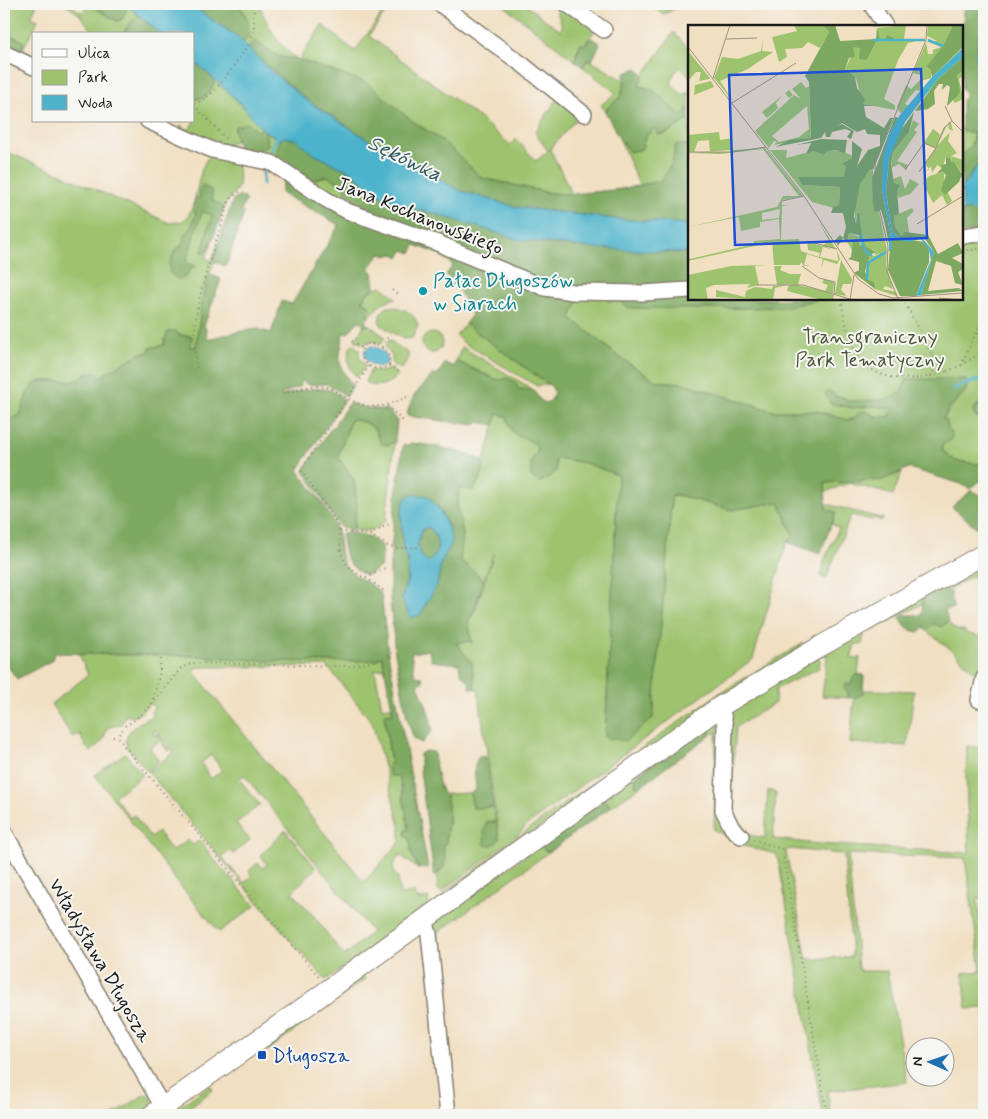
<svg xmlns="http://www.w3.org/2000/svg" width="988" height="1119" viewBox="0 0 988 1119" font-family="Mynerve,sans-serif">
	<rect width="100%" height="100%" fill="#f6f6f2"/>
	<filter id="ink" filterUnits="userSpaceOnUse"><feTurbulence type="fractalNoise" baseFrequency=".02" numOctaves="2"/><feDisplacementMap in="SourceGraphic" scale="10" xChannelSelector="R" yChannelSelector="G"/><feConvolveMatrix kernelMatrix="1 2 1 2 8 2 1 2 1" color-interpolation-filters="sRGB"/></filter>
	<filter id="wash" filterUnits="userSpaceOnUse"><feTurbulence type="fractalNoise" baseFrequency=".0096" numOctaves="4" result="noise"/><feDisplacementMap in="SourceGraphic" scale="20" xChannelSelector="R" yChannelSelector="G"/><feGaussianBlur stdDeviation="1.12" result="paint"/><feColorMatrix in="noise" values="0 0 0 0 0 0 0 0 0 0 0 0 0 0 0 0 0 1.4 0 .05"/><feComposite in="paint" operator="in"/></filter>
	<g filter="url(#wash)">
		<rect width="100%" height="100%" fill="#f1dfc2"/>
		<g fill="#9dc36e" stroke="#5c7045" fill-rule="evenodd">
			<polygon points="4,4 37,4 31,17 38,20 23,49 18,38 4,34"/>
			<polygon points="64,4 70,4 79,11 83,12 89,4 117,21 122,19 128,6 138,15 129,24 123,34 95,34 79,14"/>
			<path d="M238 4H259C269 29 276 42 297 59L280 57 255 42 248 49 243 43 249 35 245 13Z"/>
			<polygon points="389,4 391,4 369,36 478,117 510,145 516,139 536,161 548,151 535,132 559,96 585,109 550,149 572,194 550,193 482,178 444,142 411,120 299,60 322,25 355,51"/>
			<polygon points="502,4 524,4 561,31 562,26 555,4 561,4 596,29 585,44 577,50 575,61"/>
			<polygon points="649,4 685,4 664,14 651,7"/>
			<path d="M674 32 689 49V76L680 67 674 74 671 83 682 95 689 92V108L682 114C662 106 664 90 639 86L642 77Z"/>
			<polygon points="588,59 625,81 620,98 611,104 605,111 601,105 616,93 583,67"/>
			<path d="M215 79 248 112 261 128 257 133 244 124 235 126 236 141 231 142 229 145 230 149 228 150 179 129 181 125 189 130 194 121V99C207 99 212 91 215 79Z"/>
			<path d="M689 120V145L676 144 672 163 661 181 639 185 620 140 633 151 642 149C643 139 647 133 656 128L665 134 679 125Z"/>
			<polygon points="962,130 974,134 971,146 962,156"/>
			<polygon points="265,131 280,140 277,150 288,165 294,167 312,180 327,176 344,185 345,189 352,196 359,207 377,218 239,151 238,146 243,149 268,145"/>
			<path d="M4 151 61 174 169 223C174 222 179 223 184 220 199 209 196 165 211 155L236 160 238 165 239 186 226 203 206 258 214 262 203 294 196 347 190 348 192 336 178 335 164 339V345L150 348 149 352 139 354 101 376 85 374 76 381H41L34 384 27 394 21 415 9 420 8 427 4 430Z"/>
			<path d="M984 242V400L973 409 974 415 984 424V465L956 461 942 450V445L952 434 948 430 943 420C949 408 958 400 967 389L900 394 881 400 849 401 843 397 830 403 893 408 889 417 872 416 847 420 817 411H773L683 383 656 381 619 357 571 318 579 297 614 296 699 309 786 307 820 299H962V245Z"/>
			<polygon points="381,286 396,298 382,303 369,317 367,313 370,309 368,304 363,301 367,293"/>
			<path d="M388 307C400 306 416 313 418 326L412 338 403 339 381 325C377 317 381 311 388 307Z"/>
			<polygon points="465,324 548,384 537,386 464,343 456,336"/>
			<polygon points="369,325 385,337 381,344 370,341 362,344 355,340 363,327"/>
			<circle cx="432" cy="343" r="10"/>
			<polygon points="389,340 408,353 408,359 401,369 392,364 392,356 385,347"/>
			<path d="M354 345 359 349V357L366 366 357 377C348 368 346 358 351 346Z"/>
			<polygon points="462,347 534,390 518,389 456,361"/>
			<path d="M390 369 398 375C389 385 377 389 365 382L371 370 380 372Z"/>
			<path d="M498 413 507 417 510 427 536 444 538 451 533 458 531 477 551 476 556 470 555 460 558 458 585 463 618 475 605 737 653 718 672 495H678L732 510 779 502 794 537 787 542 753 659 527 825 518 835 441 892 437 889 438 874 444 867 446 860 443 845 446 843V833L449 821 446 794 470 793 473 808 493 807 496 822 492 821 499 839 478 689H475C475 669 468 658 456 643L471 641 472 644 468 622 475 611 494 552 484 580 460 560 463 534 457 508 459 488 483 473 484 461Z"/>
			<path d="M351 418C364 422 375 424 378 438L389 445 395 441 386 520C376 532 367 532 353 530L355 524 338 457Z"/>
			<polygon points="902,472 893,495 849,483 825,492 825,483 882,480"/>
			<polygon points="826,504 884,519 882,521 874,518 872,520 851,515 826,579 820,576 826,556 839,528 832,524 836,512 826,509"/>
			<polygon points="984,560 984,570 946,591 923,598 922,604 871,631 869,628"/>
			<path d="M948 621C953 628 955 631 964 630L966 633 984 638V669L980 678 953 651 923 628 924 625 946 624Z"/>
			<polygon points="860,630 864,635 862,644 855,644 851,658 857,659 860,657 858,674 853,679 848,698 822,696 827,657 825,650"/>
			<polygon points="803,643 804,645 442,895 514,840 715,696"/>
			<path d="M79 654 198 656 270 661 329 662 375 660 383 656 385 668 375 670 382 708 392 707 393 713 384 715 391 763 388 766 390 776H399L410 829 411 852 418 869 400 855 393 865 394 873 398 877 400 895 414 892 415 898H419V900L429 898 428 905 326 980 290 940 127 747C121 731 141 722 153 715L151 712 154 708 151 703C141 711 138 720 125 715 121 730 118 723 107 728L103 740 91 752 85 746 80 734 73 738 51 704 88 675ZM327 666 372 722 400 826V842L364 882 193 671 198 667ZM155 730 174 752 150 771 149 770 159 761 150 748 159 741 169 752 170 751 157 734 155 735 153 733ZM211 755 222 770 211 779 201 763ZM244 775 372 932 344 956 313 915 292 892 316 868 285 830 261 855 267 865 262 868 258 863 249 871 252 876 244 883 222 857 230 851 233 854 250 840 236 823 260 805 239 779Z"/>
			<polygon points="817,655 820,661 819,668 776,689 775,703 736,727 732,779 730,779 727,712"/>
			<polygon points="864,690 914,691 907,746 850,743 854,698 862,694"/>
			<path d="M718 715 720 787 743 834 765 838 768 790 776 793 773 839 819 844 969 853 966 777 967 746 984 748V898L977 899 984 942V1008L967 1009 963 973 981 971 965 858 848 854 858 968 861 971H887L907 1082 827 1091 831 1115H823L779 864 776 854 745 846 714 830 716 731 710 735 709 726 686 742 667 759 660 760 635 784 639 787 609 808V804C591 814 552 832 543 849L549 852 437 933V959L431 925ZM789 849 842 854 844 856 852 957 807 959 786 852Z"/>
			<polygon points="125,753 143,775 114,796 130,818 134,815 151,838 158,832 172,851 187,840 193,845 200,840 213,858 255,906 219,932 181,887 95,775"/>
			<polygon points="362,974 365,979 319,1013 316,1009"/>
			<polygon points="307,1013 310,1019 267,1051 268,1048 280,1033"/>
			<polygon points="210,1085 213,1090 178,1115 167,1115"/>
			<path d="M145 1094 151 1096 153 1105C137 1117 133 1115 114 1115Z"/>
		</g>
		<g fill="#7ea961" stroke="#4d623e" fill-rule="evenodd">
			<polygon points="89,4 126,4 128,6 122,19 117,21"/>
			<polygon points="189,4 238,4 248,20 249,35 243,43 238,37"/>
			<polygon points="965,4 984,4 984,26 980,33 980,66 977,91 983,101 982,158 967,181 962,186 962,156 971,146 974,134 962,130 962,100 965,98 965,91 962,89 962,32"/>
			<polygon points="138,15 161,34 123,34 129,24"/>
			<polygon points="4,34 10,34 11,36 23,41 23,49 34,58 34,65 4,48"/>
			<polygon points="591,38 600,43 592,61 588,59 583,67 575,61 580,44 585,44"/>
			<polygon points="255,41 280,57 297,59 367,83 411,120 444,142 482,178 550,193 572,194 622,189 661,181 672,163 676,144 689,145 689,224 616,219 516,207 461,191 378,146 308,101 252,53 248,49"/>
			<path d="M194 61 215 79C212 91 207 99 194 99Z"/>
			<path d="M637 68 643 75 639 86C659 89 664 101 678 113L682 114 689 108V120C679 124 670 134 659 135L655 128 645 136 642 149 629 152 625 145 620 140 605 111 611 104 620 98 625 81 624 74Z"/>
			<path d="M248 123 257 132 261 128H264L268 145C258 152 248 152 238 146L234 131 235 126Z"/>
			<polygon points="285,137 297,140 313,154 349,171 394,205 432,213 655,252 689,253 689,299 820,299 786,307 699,309 628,308 605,288 545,285 359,207 352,196 347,193 344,185 327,176 312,180 294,167 278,160 277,150 280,140"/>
			<path d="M284 176 306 191 579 297 571 318 619 357 656 381 683 383 773 411H817L847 420 854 419 858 413 865 411 871 413 872 416 889 417 893 409 875 406 852 408 830 403 825 393 827 391 833 393 836 397H843L849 401 881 400 900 394 907 379H965L968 384C965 395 956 399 949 408 947 411 945 416 943 419L947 421 948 430 952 434 951 440 942 445V450L956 461 984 465V478L970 489 961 484 909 468 882 480 825 483 826 509 836 512 820 554 787 542 794 537 779 502 732 510 678 495H672L653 718 625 741 605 737 618 475 585 463 558 458 555 460 556 470 551 476 540 482 531 477V462L538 451 536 444C518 433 513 441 507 417L498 413 494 425 479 422 473 425 407 416C411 393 420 391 433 374L437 376 445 363 453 367 456 361 494 379 501 380 507 378 516 383 518 389 534 390C539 402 550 411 554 392L552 387 465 324 472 315 459 290 447 281 450 278 446 275 453 265 439 254 415 245 411 253 404 250 399 257 394 254 385 256 380 253 369 269 373 272 375 287 367 293 362 301 368 304 370 309 367 313 369 317 365 322 369 325 363 327V323L358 321 348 333H344L342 336C343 341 342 343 341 348 337 363 343 374 353 385L347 396 327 384 309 385 306 384 304 381H300L301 386 281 394 282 396C300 390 330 381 344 400L298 470C311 488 327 507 336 528 342 541 337 556 347 568 356 579 372 582 381 594L388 653 428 868 418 869 411 852 410 839 407 838 405 835 406 830 409 829 399 776H390L388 766 391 763 384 714 393 713 382 656 375 660 329 662 270 661 198 656 55 653 51 661 17 679 4 661V430L8 427 9 420 20 415 27 394 34 384 41 381H76L85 374 97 371 101 376 139 354 149 352 150 348 164 345 167 332 176 331 178 335 192 336 190 347H196L203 294 209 274 221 279 204 326 206 329 207 339 255 328 271 333 282 301 292 304 339 225 281 193Z"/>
			<path d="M202 186 212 190V200L223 207V211L209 248 203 253 202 252 212 215 202 212 195 232 186 263 196 266 190 269 187 276 180 279 175 278 170 273 169 265 175 250 181 246 185 234 190 230 196 214C192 209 193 205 195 199L200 197 199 191Z"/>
			<polygon points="984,192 984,229 962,234 962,212 976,208"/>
			<polygon points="243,196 247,201 244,203 241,212 244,213 226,266 212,261 233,200 237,197"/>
			<polygon points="984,400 984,424 974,415 973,409"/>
			<path d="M349 403 367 408 388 410 397 421 395 441 389 445 382 444C379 440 378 437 377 433 373 423 360 421 351 419L338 457 354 480 357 506 353 530 342 528 339 526 304 470 332 427 336 425V422Z"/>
			<path d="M410 443C435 445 461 451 484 461L483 473 474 490 459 488 457 508 463 534 460 560 484 580 474 610 468 622 471 641 456 643 472 663 475 689 470 688 469 681C461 676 460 672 459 664L431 661 429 650 411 653 415 676 422 677 423 681 418 685C424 701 431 714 432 731L422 743 414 739 407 717 395 653 390 598V565L396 494 403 445H409ZM405 500 437 505 448 526 452 542 441 563 437 585 420 615 410 618 402 598 407 581 408 561 403 551 401 513Z"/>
			<polygon points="972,490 984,498 983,536 976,527 952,507"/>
			<path d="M428 527C440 535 441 554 428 562 415 552 417 544 422 530Z"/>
			<path d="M346 532 368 536 382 546 381 566 373 572 366 575C346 566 345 557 342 538L341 535Z"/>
			<path d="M941 587 945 589 946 591 951 592V600L954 608 945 610 948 621 942 627 933 624 928 629 924 626 920 632C909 631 904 628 900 618L904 615H922L923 598Z"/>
			<polygon points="858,674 864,675 863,694 854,698 848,698 848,691 844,688 845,684 851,684 854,677"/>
			<polygon points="709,726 710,735 639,787 635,785 636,777 660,760 667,759 686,742"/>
			<path d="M425 751 434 752C435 764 437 775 440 786 442 793 447 797 448 804 450 817 446 829 446 843L443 844C445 857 447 868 434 876L420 770V754Z"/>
			<path d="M480 756 486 757 493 807 473 808 470 793 476 790C476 779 471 764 480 756Z"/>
			<polygon points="605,800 609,804 609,808 549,852 543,849 543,845 547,842"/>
			<polygon points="487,821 497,823 499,839 496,843 490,846 485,845 484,832"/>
		</g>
		<g fill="#4cb3cb" stroke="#346874" fill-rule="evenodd">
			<polygon points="126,4 189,4 238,37 272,72 308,101 378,146 461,191 516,207 616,219 689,224 689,253 593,248 520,240 432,213 394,205 349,171 313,154 297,140 285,137 280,140 261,128 240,103 194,61 194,34 161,34"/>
			<polygon points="984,26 984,192 976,208 962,212 962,186 967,181 982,158 983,101 977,91 980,66 975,58 980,33"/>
			<path d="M372 346C380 348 385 352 388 359L386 365 378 367C369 364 362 359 365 349Z"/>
			<path d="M411 494 428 496C441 510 448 524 452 542L441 563 437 585 420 615 410 618 402 598 407 581 408 561 403 551 401 513 405 500ZM428 527C440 535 441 554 428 562 415 553 417 543 422 530Z"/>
		</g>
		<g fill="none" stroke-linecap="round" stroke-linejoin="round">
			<g stroke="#4cb3cb" stroke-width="3">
				<polyline points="268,157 278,135"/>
				<polyline points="263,165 263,184"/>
				<polyline points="971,208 978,211 984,211"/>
				<polyline points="952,389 984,378"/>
			</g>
		</g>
	</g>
	<g filter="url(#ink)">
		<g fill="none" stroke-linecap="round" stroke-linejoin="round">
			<defs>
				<g id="minor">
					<polyline points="440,4 523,65 584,114"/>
					<polyline points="567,4 604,30"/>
					<polyline points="871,4 885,26"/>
					<polyline points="4,53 34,67"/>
					<polyline points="148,121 212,150 272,163 327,200 347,211 435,242 545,288 573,292 643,293 689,290"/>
					<polyline points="962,236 984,233"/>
					<polyline points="979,700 984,678"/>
					<polyline points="721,706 725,725 723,810 732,828 741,836"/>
					<polyline points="4,832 163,1107"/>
					<polyline points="425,919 429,934 448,1115"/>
				</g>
				<polyline id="major" points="152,1115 309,1004 506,860 721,706 821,646 984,554"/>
			</defs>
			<use href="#minor" stroke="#867e6f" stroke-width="18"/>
			<use href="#major" stroke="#867e6f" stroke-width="22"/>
			<g stroke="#867e6f" stroke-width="2" stroke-dasharray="1 4" stroke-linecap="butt">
				<path d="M194 103C214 101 238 58 250 42 256 30 254 17 253 4"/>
				<polyline points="194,105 228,141"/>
				<polyline points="962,251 984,248"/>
				<polyline points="392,290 397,294"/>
				<path d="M841 299C844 316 848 335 855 351 872 385 918 382 948 371"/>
				<polyline points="903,299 936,362 948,371 961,365 977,330"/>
				<path d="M984 314C979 325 973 334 984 344"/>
				<polyline points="352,341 362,348"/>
				<path d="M367 344C380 344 392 351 389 365 376 375 359 363 362 348Z"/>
				<polyline points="382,347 390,334"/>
				<polyline points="389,365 400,372"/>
				<polyline points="961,365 984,351"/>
				<path d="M369 366 301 470 337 524C341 535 339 546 342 556 347 568 355 573 365 578 372 581 379 587 385 592"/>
				<path d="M197 368C186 313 213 256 228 203L234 195 243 190"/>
				<polyline points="930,376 934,371 936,362"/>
				<path d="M283 394C296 390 311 384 325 387 334 388 341 395 349 399 370 412 387 406 407 397"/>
				<polyline points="387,406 403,421"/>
				<polyline points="340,531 370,535 388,546 398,548 421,547"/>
				<polyline points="370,535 389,524"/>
				<polyline points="366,578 387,567"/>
				<polyline points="161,659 159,677 151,706 132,722 125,726 118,736 124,746 320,978"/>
				<polyline points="152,704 181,668 193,663 350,666 372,662 392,653"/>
				<polyline points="113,737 118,736"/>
				<polyline points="753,839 782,849 827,1115"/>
			</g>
			<use href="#minor" stroke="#fff" stroke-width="15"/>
			<use href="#major" stroke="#fff" stroke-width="20"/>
		</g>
	</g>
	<circle fill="#0f9aa8" stroke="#f6f6f2" stroke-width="2" cx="423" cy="291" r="5"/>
	<rect fill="#1a4fb4" stroke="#f6f6f2" stroke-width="2" x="257" y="1050" width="10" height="10" rx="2.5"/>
	<g text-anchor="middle" stroke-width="4" stroke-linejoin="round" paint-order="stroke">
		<g font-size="20" fill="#1c1c1c" stroke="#f6f6f2">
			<text transform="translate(420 215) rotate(22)" y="7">Jana Kochanowskiego</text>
			<text transform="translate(101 960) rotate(60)" y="7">Władysława Długosza</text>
		</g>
		<g font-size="20" fill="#0d838f" stroke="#f6f6f2" text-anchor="start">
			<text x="433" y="287">Pałac Długoszów<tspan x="433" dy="23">w Siarach</tspan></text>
		</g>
		<g font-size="20" fill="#495639" stroke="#f6f6f2">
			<text x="870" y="343">Transgraniczny<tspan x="870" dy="23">Park Tematyczny</tspan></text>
		</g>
		<g font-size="20" fill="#164399" stroke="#f6f6f2" text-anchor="start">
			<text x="272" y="1062">Długosza</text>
		</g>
		<g font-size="21" font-style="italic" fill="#2f5862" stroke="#f6f6f2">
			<text transform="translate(405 158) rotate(26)" y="7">Sękówka</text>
		</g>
	</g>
	<g transform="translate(688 25)">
		<rect width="275" height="275" fill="#f1dfc2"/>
		<path d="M106 0H135L141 7 132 23 120 17 114 23 97 24 99 32 91 37 84 12 109 6ZM218 0 216 14H237L220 18 210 35 196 74 207 80V85L175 79 168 53 157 44 165 28V22H172V32L179 35 188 17 205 15 191 14 189 3ZM240 0H265L255 21 238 43 244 45 243 53 233 56V66L228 65 220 74 217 79 221 81 213 89 209 82 218 60 223 64 232 55 233 50 225 48 238 18 240 29H245V25L253 22 238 16H249L239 11ZM75 13 74 26 85 27 60 44 32 56 45 76 26 53 34 32 50 34 73 26ZM0 26 22 53 21 54 11 56 13 47H8L0 56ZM275 40V51L271 54 275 74 267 78 265 75 271 65 269 50ZM23 56 26 62 6 70 7 60ZM113 57 118 63 121 61 123 113 86 120 89 117 86 116 81 123 67 106 106 70 113 74 104 64ZM119 81 121 104 111 112 91 117 84 111ZM101 65 105 70 101 73 97 68 94 71 88 78 90 83 79 93 74 87ZM225 95 231 99 226 105 239 113 245 104 252 109 249 120 251 113 256 103 261 97 263 98 265 106 261 104 260 98 249 121 262 107 260 116 269 128 263 131 275 135V151L272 153 274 148 266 137 261 136 264 133 258 132 254 143 249 140 244 148 243 141 237 148 241 144 237 139 249 121 246 123 236 118 239 113 229 107 209 136 220 140 218 145 211 139 203 143 205 127 221 107ZM31 107 32 115 44 113 43 127H22L21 115 10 116 6 127 0 126V110ZM77 123 115 171 94 175V180H102L94 181 93 215 111 214 113 226 131 232 132 228 120 225 119 216 134 221 141 216 131 197 148 224 136 221 146 225 135 222 132 232 150 236 149 225 152 234 149 239 136 235 133 243 135 234 119 229 116 240 122 241H116L113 237 112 240H86L84 217 0 236V231L2 234 66 219V216L92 214 91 194 72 197V202L53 206 51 192 0 202 89 182 95 171H111L75 124 33 129 0 128ZM92 184 91 193 74 195V188ZM82 125H99L98 133 125 126 136 130 140 126 152 125 165 131 160 138 154 139 158 142 155 152H111L114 160 152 162 151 180 146 183 124 177ZM182 143 185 145V180L191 186 199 225 198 240 205 264 197 261 195 264 208 267 209 271 187 264 179 255 178 245 182 230 187 231 192 228 187 230V226L178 223 175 217 172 221 168 213 164 225 159 217 161 208 172 212 169 188 167 199V179L172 158ZM256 147 257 168 259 166 264 176 259 180 254 170 245 178 235 158 241 151ZM213 151 217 164 222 154 231 159 222 169 210 173 205 154ZM224 183 226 186 219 193 221 207 214 211 207 202 206 191ZM153 235 164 254 163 259H155L153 265 159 271 147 269ZM80 240 67 241 71 260 59 263 62 259 26 260 18 263 20 275H0V250L43 241ZM86 241H94L92 245 102 249H113L110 260 137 266 140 260 134 258 136 254 146 257 145 268 139 267 154 273 146 270 145 275H134L99 266 101 260 108 259 89 260ZM100 260 87 263 85 275 28 272V265L57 272 58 266 67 262 84 264 85 261Z" fill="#9dc36e" fill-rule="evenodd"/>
		<path d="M135 0H147L152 16 188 14 189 3 192 14H197L199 10 206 13 205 15 188 17 179 35 171 34 172 23 165 22 167 32 161 33 157 44 167 52 169 63 177 74 175 79 187 81H176L178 92 196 103 202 93H205L185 145 182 144 172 159 166 191 168 199 169 188H171L174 211 161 208 159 217 155 213 150 221 147 215 152 210 155 213 158 202 155 188H143L145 182 151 180 152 162 114 160 110 152H155L158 142 154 139 164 133V116L174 124 169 141 180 125 192 121V110L179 109 177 104 169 107 154 98 150 101 154 99 166 106 163 114 159 112 163 106 157 104 144 107 142 112H138L137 107 133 113 87 122 102 115 123 113 121 57 117 51 141 7ZM265 0H275V22L244 52 243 45 238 42 255 21ZM275 32 274 46 269 50 272 67 269 71 259 81 262 62 259 60 254 65 255 59H251L246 66 247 79 240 84 227 86 250 54ZM226 87 221 107 205 127 203 139 206 158 212 160 209 166 211 189 206 191 207 202 214 211 217 207 240 210 250 229 270 218 275 228 264 233 275 239V244L270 247 275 260 267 258 263 241 248 236 240 266 271 263 275 266 233 270 246 227 237 214 212 213 204 207 198 168 201 133 210 109ZM207 92 211 93 200 112 194 165 203 212 236 217 241 225V237L228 271H212L200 245 202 224 196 195 193 185 187 187 185 180 184 153ZM133 114 159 115 157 129 149 125 140 126 136 130 125 126 118 129 123 118 108 120ZM258 132 263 133 262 136 266 137 274 149 271 157 257 170 253 165 258 150 255 147 248 149 254 143 253 140 258 139ZM169 213 172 221 176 217 178 222 188 227 182 230 177 246 180 255 186 257 187 264 166 248 171 245V237L160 234 163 232 165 216Z" fill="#7ea961"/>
		<path d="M275 23V32L250 54 217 97 201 133 198 168 204 207 212 213 233 212 246 227 233 270 228 271 243 235 241 225 233 214 219 217 203 212 194 165 195 134 200 112 212 90 244 52Z" fill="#4cb3cb"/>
		<path fill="none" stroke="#4cb3cb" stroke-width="2.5" d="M185 15H237M240 15 255 21M172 209 177 226 184 231M202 226 203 211M179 255 180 238 198 227"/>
		<path fill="none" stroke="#9c9180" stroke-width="1" d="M185 1 214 0M38 14 69 13M0 22 116 171 170 254 191 269 205 273 275 268M25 53 42 0M44 78 108 38M257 81 264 96 275 107M0 127H44L78 122M217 145 236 118 248 123M231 147 248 123 256 103 264 96M94 176 116 171M229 199 275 171M119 216 149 224M114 241 131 253 147 257 146 269M69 260H115L162 274M251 273 272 275M210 274 199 246 200 221 188 170 187 139 238 15 239 0M162 275 166 250"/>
		<path fill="#1d4ed8" fill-opacity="0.15" stroke="#1d4ed8" stroke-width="2.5" d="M233 44 239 213 47 220 41 50Z"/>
		<rect width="275" height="275" fill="none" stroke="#1c1c1c" stroke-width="2.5"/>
	</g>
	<rect width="988" height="1119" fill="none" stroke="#f6f6f2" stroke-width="20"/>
	<rect x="32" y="32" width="162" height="90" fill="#f6f6f2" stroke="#9f9f9c"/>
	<rect x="42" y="49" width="25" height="8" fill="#ffffff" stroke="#9f9f9c"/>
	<text x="78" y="58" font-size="15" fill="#1c1c1c">Ulica</text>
	<rect x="42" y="70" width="25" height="15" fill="#9dc36e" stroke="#9f9f9c"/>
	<text x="78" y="82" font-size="15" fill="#1c1c1c">Park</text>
	<rect x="42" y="95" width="25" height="15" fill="#4cb3cb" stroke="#9f9f9c"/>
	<text x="78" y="108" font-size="15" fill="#1c1c1c">Woda</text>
	<g transform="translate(930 1062) rotate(272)"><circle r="24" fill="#f6f6f2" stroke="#9f9f9c"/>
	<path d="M0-4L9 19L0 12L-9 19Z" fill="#1f6fb2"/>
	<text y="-8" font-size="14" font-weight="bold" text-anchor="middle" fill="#1c1c1c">N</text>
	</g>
</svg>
